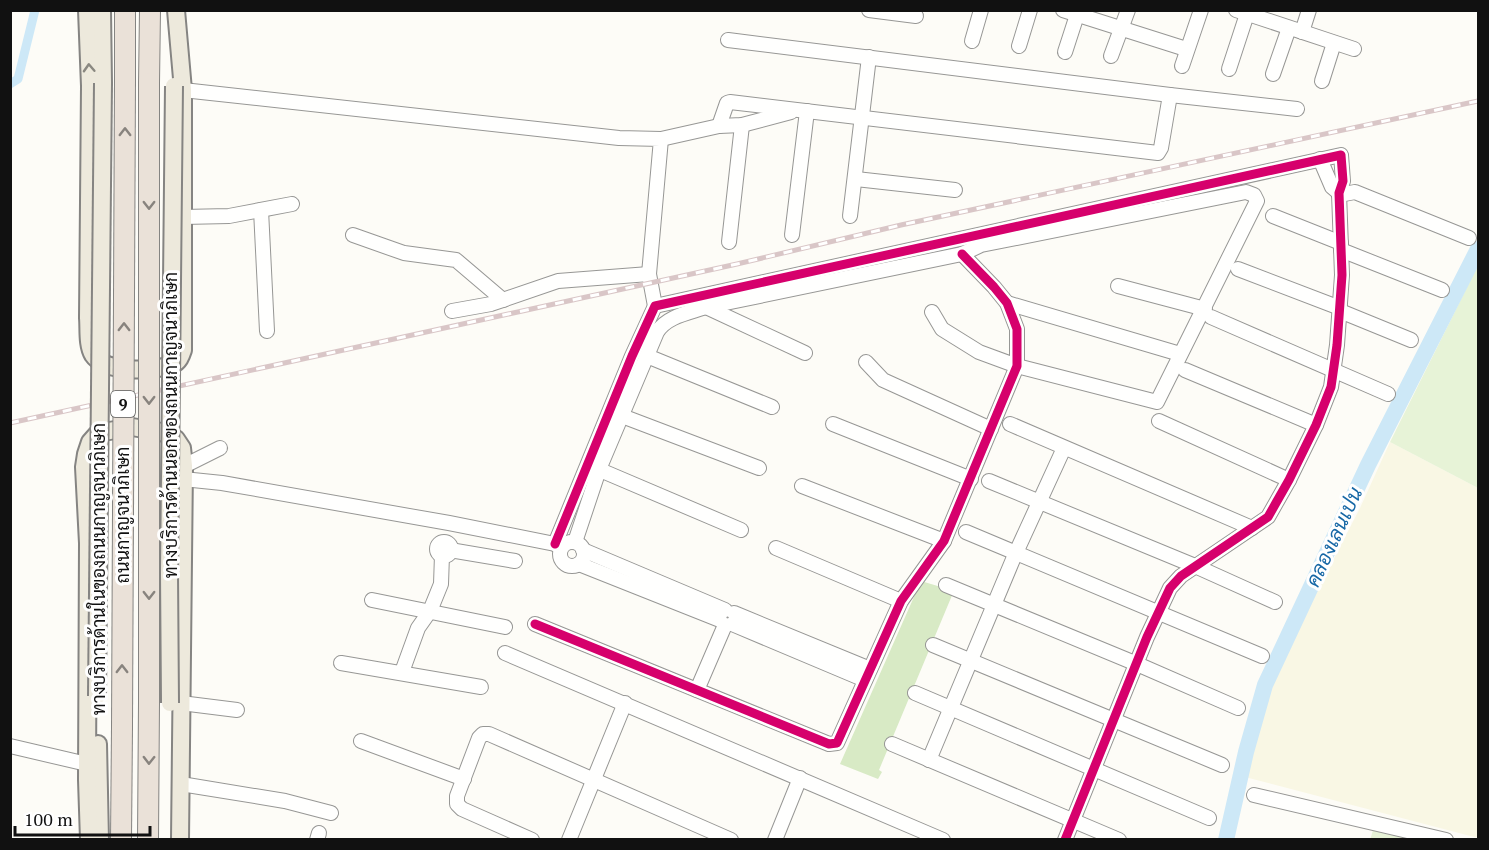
<svg xmlns="http://www.w3.org/2000/svg" width="1489" height="850" viewBox="0 0 1489 850" font-family="'PT Serif',Sarabun,serif">
	<rect width="100%" height="100%" fill="#fdfcf7"/>
	<polygon fill="#f9f7e4" points="1390,442 1478,488 1478,838 1245,777 1267,697 1292,640 1360,508"/>
	<g fill="#e7f3d7">
		<polygon points="1478,265 1478,488 1390,442"/>
		<polygon points="1374,827 1433,840 1370,840"/>
	</g>
	<polygon fill="#d8eac5" points="921,581 941,587 953,593 879,770 882,772 878,779 840,764"/>
	<g fill="none" stroke-linecap="round" stroke-linejoin="round">
		<polyline stroke="#cde8f7" stroke-width="9" points="10,84 18,79 35,10"/>
		<polyline stroke="#cde8f7" stroke-width="16" points="1226,840 1246,752 1265,685 1368,465 1478,249"/>
		<defs>
			<g id="minor">
				<polyline points="869,10 916,16"/>
				<polyline points="1063,10 1186,49"/>
				<polyline points="1236,10 1354,49"/>
				<polyline points="1302,32 1309,10"/>
				<polyline points="728,40 1170,95 1297,109"/>
				<polyline points="972,41 981,10"/>
				<polyline points="1019,46 1030,10"/>
				<polyline points="1065,52 1077,15"/>
				<polyline points="1111,56 1128,10"/>
				<polyline points="1182,66 1201,10"/>
				<polyline points="1229,69 1247,14"/>
				<polyline points="1273,74 1289,28"/>
				<polyline points="1322,81 1334,43"/>
				<polyline points="183,90 619,138 661,139 649,274 655,306"/>
				<polyline points="719,126 727,103 730,102 1158,153 1161,148 1170,95"/>
				<polyline points="661,139 719,126 742,125 791,112"/>
				<polyline points="1320,159 1332,187 1339,193"/>
				<polyline points="856,179 955,190"/>
				<polyline points="1339,195 1355,192 1469,238"/>
				<polyline points="261,210 267,331"/>
				<polyline points="850,216 869,57"/>
				<polyline points="1273,216 1341,243"/>
				<polyline points="183,217 229,216 292,204"/>
				<polyline points="353,235 404,253 456,260 503,300"/>
				<polyline points="792,235 807,111"/>
				<polyline points="729,242 742,125"/>
				<polyline points="1341,250 1442,290"/>
				<polyline points="1238,269 1340,308"/>
				<polyline points="1118,286 1205,309"/>
				<polyline points="1007,303 1180,354"/>
				<polyline points="706,307 805,353"/>
				<polyline points="452,311 491,304 558,281 649,274"/>
				<polyline points="1340,311 1411,340"/>
				<polyline points="1211,317 1388,394"/>
				<polyline points="647,356 772,407"/>
				<polyline points="866,362 883,380 991,429"/>
				<polyline points="1185,370 1316,425"/>
				<polyline points="622,416 759,468"/>
				<polyline points="1159,421 1289,480"/>
				<polyline points="833,424 971,479"/>
				<polyline points="1010,424 1252,528"/>
				<polyline points="184,466 220,448"/>
				<polyline points="600,470 741,530"/>
				<polyline points="183,479 222,483 449,523 555,544 561,548"/>
				<polyline points="989,481 1195,566 1275,602"/>
				<polyline points="802,486 944,541"/>
				<polyline points="966,532 1262,656"/>
				<circle cx="572" cy="554" r="12"/>
				<path d="M575 542 600 467 657 332C667 316 689 313 706 307L962 254 981 245 1246 192 1254 195 1257 201 1157 402 1017 366 979 352 942 329 932 312"/>
				<circle cx="444" cy="549" r="7"/>
				<polyline points="555,544 632,356 655,306 1341,155 1343,181 1339,193 1342,275 1337,345 1331,387 1316,425 1289,480 1268,517 1181,576 1170,588 1147,637 1065,840"/>
				<polyline points="776,548 901,601"/>
				<polyline points="450,550 515,561"/>
				<polyline points="583,550 725,610"/>
				<polyline points="579,564 720,620"/>
				<polyline points="946,585 1137,664 1238,708"/>
				<polyline points="372,600 505,627"/>
				<polyline points="734,613 870,669"/>
				<polyline points="535,624 829,744 837,743 901,601 944,541 1017,366 1017,329 1007,303 994,287 962,254"/>
				<polyline points="732,624 865,680"/>
				<polyline points="933,645 1222,765"/>
				<polyline points="505,653 943,840"/>
				<polyline points="341,663 481,687"/>
				<polyline points="402,672 418,628 430,611 441,584 442,555"/>
				<polyline points="697,690 725,625"/>
				<polyline points="915,693 1209,818"/>
				<polyline points="181,703 237,710"/>
				<polyline points="361,741 464,779"/>
				<polyline points="892,744 1119,840"/>
				<polyline points="10,746 87,764"/>
				<polyline points="929,760 1014,557 1064,448"/>
				<polyline points="181,784 285,801 331,813"/>
				<polyline points="1254,795 1446,840"/>
				<polyline points="317,840 319,833"/>
				<polyline points="532,840 462,809 457,804 457,796 479,738 483,734 489,734 731,840"/>
				<polyline points="569,840 625,703"/>
				<polyline points="775,840 800,778"/>
			</g>
			<g id="major">
				<path d="M87 10 90 86 88 318C89 329 87 345 93 355 105 373 155 372 173 364 179 362 181 356 183 350V90L176 10"/>
				<polyline points="102,10 103,83"/>
				<polyline points="98,744 100,840"/>
				<polyline points="89,840 87,780 88,543 84,467 86,454 90,442 98,433 132,427 162,432 176,439 182,448 184,466 180,840"/>
			</g>
			<g id="highway">
				<polyline points="125,81 125,10"/>
				<polyline points="149,83 150,10"/>
				<polyline points="121,840 122,727"/>
				<polyline points="148,840 149,702"/>
			</g>
		</defs>
		<use href="#minor" stroke="#979795" stroke-width="16"/>
		<use href="#major" stroke="#858482" stroke-width="20"/>
		<use href="#highway" stroke="#858482" stroke-width="22"/>
		<use href="#minor" stroke="#fffffe" stroke-width="14"/>
		<use href="#major" stroke="#ede9dc" stroke-width="16"/>
		<use href="#highway" stroke="#eae1d8" stroke-width="20"/>
		<defs>
			<polyline id="rail" points="10,423 737,264 901,225 1478,101"/>
		</defs>
		<use href="#rail" stroke="#d9c6c7" stroke-width="5"/>
		<use href="#rail" stroke="#fff" stroke-width="3" stroke-dasharray="9" stroke-linecap="butt"/>
		<defs>
			<g id="major-bridge">
				<polyline points="97,696 103,83"/>
				<polyline points="170,703 169,574 174,86"/>
			</g>
			<g id="highway-bridge">
				<polyline points="149,702 149,83"/>
				<polyline points="122,727 125,81"/>
			</g>
		</defs>
		<use href="#major-bridge" stroke="#858482" stroke-width="20" stroke-linecap="butt"/>
		<use href="#highway-bridge" stroke="#858482" stroke-width="22" stroke-linecap="butt"/>
		<use href="#major-bridge" stroke="#ede9dc" stroke-width="16"/>
		<use href="#highway-bridge" stroke="#eae1d8" stroke-width="20"/>
		<defs>
			<g id="cycleway">
				<polyline points="555,544 632,356 655,306 1341,155 1343,181 1339,193 1342,275 1337,345 1331,387 1316,425 1289,480 1268,517 1181,576 1170,588 1147,637 1065,840"/>
				<polyline points="535,624 829,744 837,743 901,601 944,541 1017,366 1017,329 1007,303 994,287 962,254"/>
			</g>
		</defs>
		<use href="#cycleway" stroke="#fff" stroke-width="13"/>
		<use href="#cycleway" stroke="#d6006c" stroke-width="9"/>
	</g>
	<defs><path id="oneway-chevron" d="M-2-3.5L2.5 0L-2 3.5" fill="none" stroke-width="1.6" stroke-linecap="round" stroke-linejoin="round" transform="scale(1.5)"/></defs>
	<use stroke="#8a8881" href="#oneway-chevron" transform="translate(89 68) rotate(-93)"/>
	<g stroke="#88837e">
		<use href="#oneway-chevron" transform="translate(125 132) rotate(-90)"/>
		<use href="#oneway-chevron" transform="translate(149 205) rotate(90)"/>
		<use href="#oneway-chevron" transform="translate(124 327) rotate(-90)"/>
		<use href="#oneway-chevron" transform="translate(149 400) rotate(90)"/>
		<use href="#oneway-chevron" transform="translate(149 595) rotate(90)"/>
		<use href="#oneway-chevron" transform="translate(122 669) rotate(-90)"/>
		<use href="#oneway-chevron" transform="translate(149 760) rotate(91)"/>
	</g>
	<g text-anchor="middle" stroke-width="6" stroke-linejoin="round" paint-order="stroke">
		<rect fill="#fff" stroke="#585858" stroke-width="1.5" x="111" y="391" width="24" height="26" rx="4.5"/>
		<g font-size="16" font-weight="bold" fill="#111">
			<text x="123" y="410">9</text>
		</g>
		<g font-size="18" fill="#111" stroke="#fff">
			<text transform="translate(171 425) rotate(-90)" y="6">ทางบริการด้านนอกของถนนกาญจนาภิเษก</text>
			<text transform="translate(123 515) rotate(-90)" y="6">ถนนกาญจนาภิเษก</text>
			<text transform="translate(99 569) rotate(-90)" y="6">ทางบริการด้านในของถนนกาญจนาภิเษก</text>
		</g>
		<g font-size="20" font-style="italic" fill="#1768a6" stroke="#fff">
			<text transform="translate(1334 537) rotate(-65)" y="7">คลองเลนเปน</text>
		</g>
	</g>
	<rect width="1489" height="850" fill="none" stroke="#111111" stroke-width="24"/>
	<path d="M15 826v9h135v-9" fill="none" stroke="#111111" stroke-width="3"/>
	<text x="24" y="826" font-size="18" fill="#111111" stroke="#ffffff" stroke-width="4.5" paint-order="stroke">100 m</text>
</svg>
